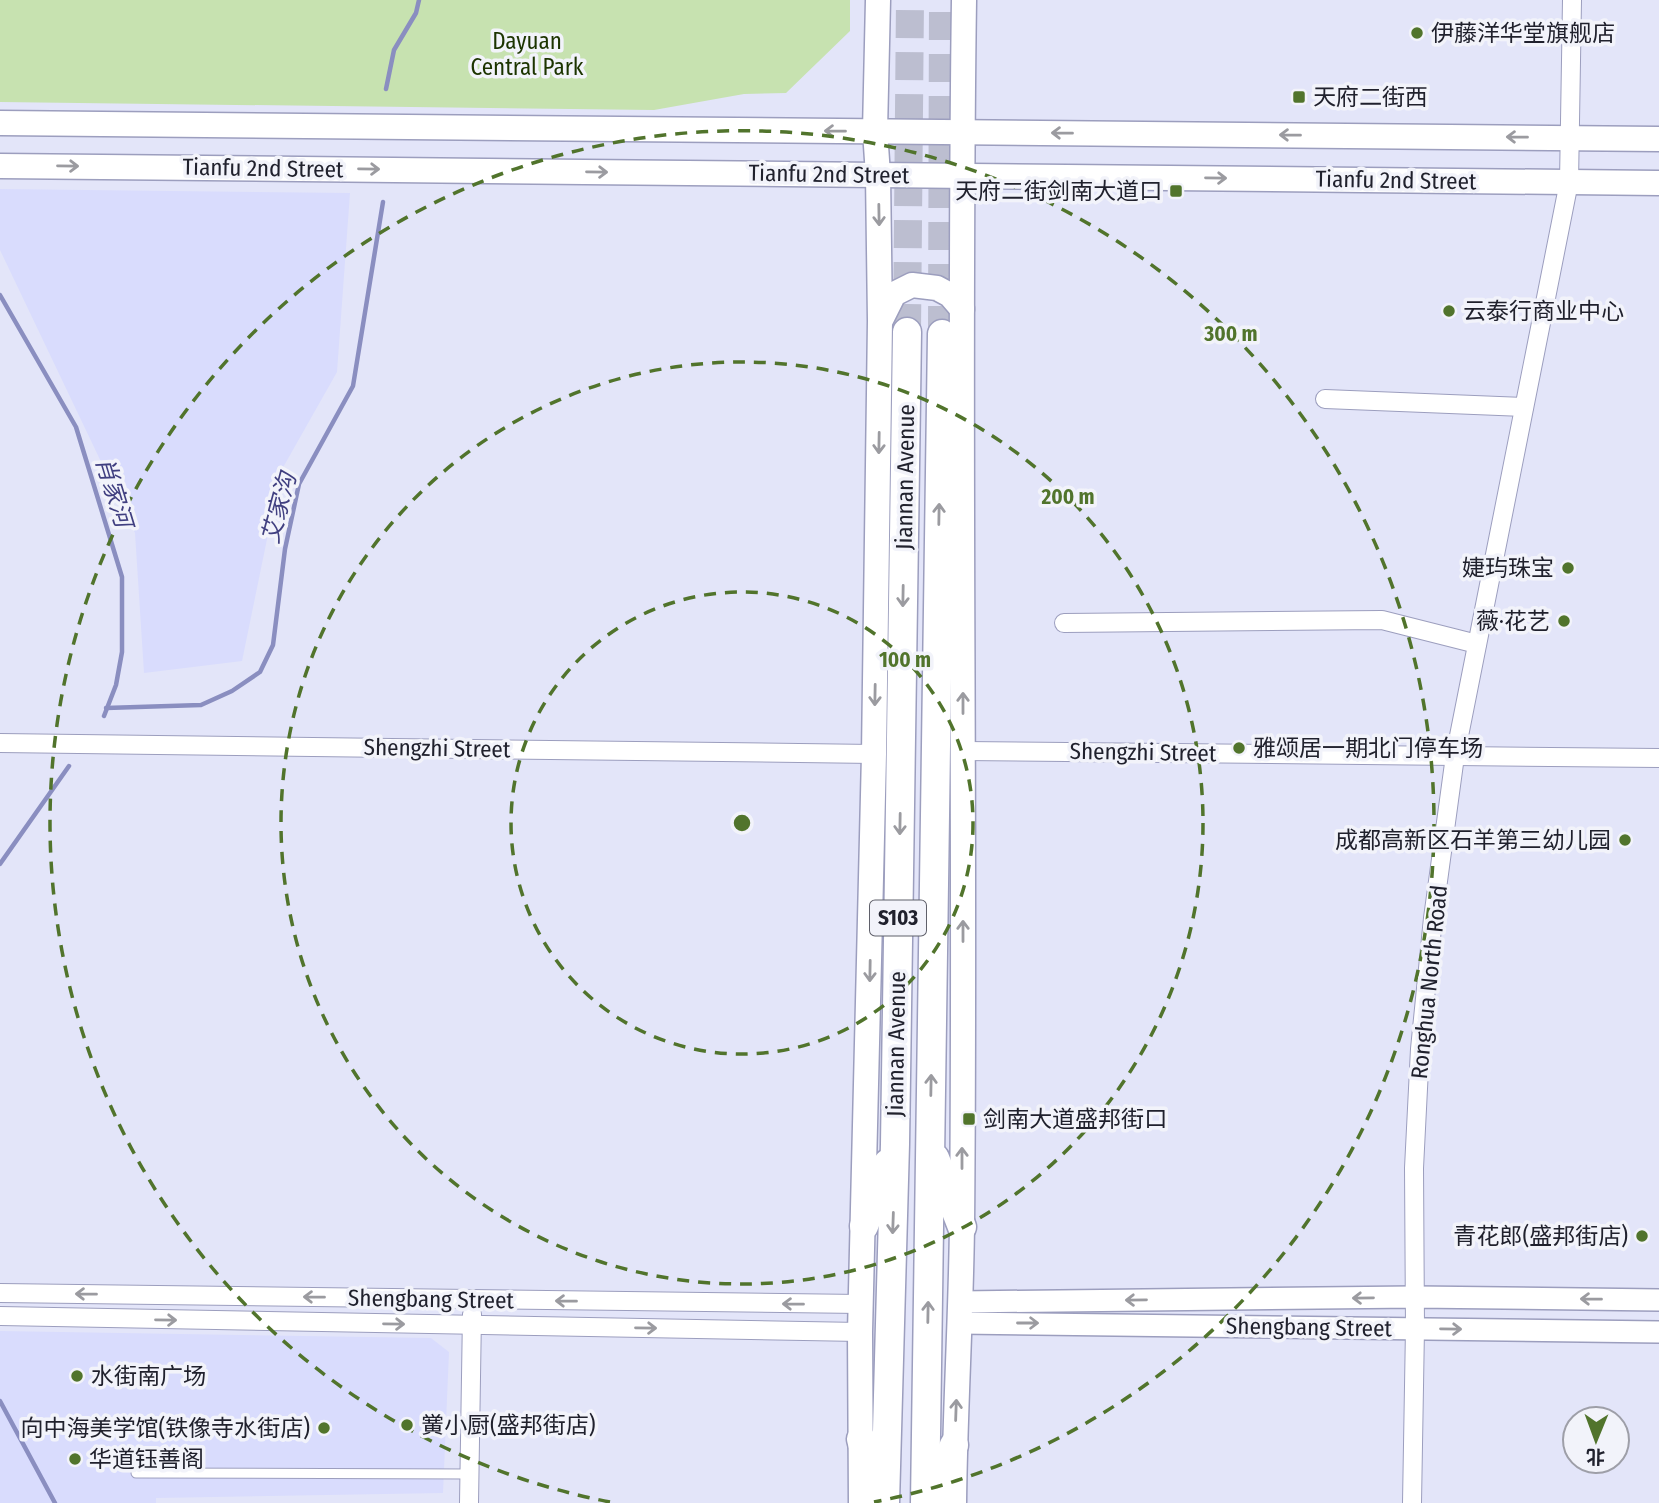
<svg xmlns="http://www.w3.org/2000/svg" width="1659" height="1503" viewBox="0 0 1659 1503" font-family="'Fira Sans Condensed','Noto Sans SC',sans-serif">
	<rect width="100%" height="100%" fill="#e3e5f9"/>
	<g fill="#d9dcfd">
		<polygon points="0,189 350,193 337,372 281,471 242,661 144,673 135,533 0,250"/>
		<polygon points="0,1331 431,1338 449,1352 443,1493 156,1498 156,1503 0,1503"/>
	</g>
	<polygon fill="#c7e2b0" points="0,0 850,0 850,31 786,93 744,94 654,110 0,102"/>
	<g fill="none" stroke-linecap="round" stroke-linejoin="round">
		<g stroke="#8a8ec0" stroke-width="4.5">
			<polyline points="386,89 394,50 416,13 419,0"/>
			<polyline points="0,295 76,427 122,577 122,652 116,685 104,716"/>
			<polyline points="106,708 201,705 232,691 260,672 273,645 285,549 299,484 353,386 383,202"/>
			<polyline points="0,864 69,766"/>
			<polyline points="0,1401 55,1503"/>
		</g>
		<g stroke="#bcbed0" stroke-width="28" stroke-dasharray="28 14" stroke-linecap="butt">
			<polyline points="907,332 910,0"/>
			<polyline points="942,334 943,0"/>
		</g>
		<defs>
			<polyline id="service" points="136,1473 470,1474"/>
			<g id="minor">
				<polyline points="1325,399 1524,407"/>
				<polyline points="1064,623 1382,620 1477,644"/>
				<polyline points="0,743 874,754"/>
				<polyline points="963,751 1659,758"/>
				<polyline points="0,1293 861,1304"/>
				<polyline points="0,1316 860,1332"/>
				<polyline points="469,1503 472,1314"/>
				<polyline points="1412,1503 1415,1328 1414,1168 1420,1049 1433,918 1455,756 1569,182 1572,0"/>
			</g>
			<g id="tertiary">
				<polyline points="960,1302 1415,1297 1659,1300"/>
				<polyline points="960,1323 1659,1332"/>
			</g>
			<g id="secondary">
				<polyline points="0,123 1659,139"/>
				<polyline points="0,166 1659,183"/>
				<polyline points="881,320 894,294 912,285 937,288 950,295 962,309"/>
				<polyline points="861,1503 860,1332 874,754 880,321 878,175 875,131 878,0"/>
				<path d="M954 1503C955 1410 961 1317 962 1224 966 816 958 408 964 0"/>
			</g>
			<g id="trunk">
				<polyline points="935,1158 962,1227"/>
				<polyline points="864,1226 888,1163"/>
				<polyline points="861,1439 876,1497"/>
				<polyline points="932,1500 954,1445"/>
				<polyline points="885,1503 895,1144 907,332"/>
				<polyline points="925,1503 942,334"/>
			</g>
		</defs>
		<use href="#service" stroke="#9c9ebe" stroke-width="11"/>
		<use href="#minor" stroke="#9c9ebe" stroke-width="20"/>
		<use href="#tertiary" stroke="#9c9ebe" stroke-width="24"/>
		<use href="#secondary" stroke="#9c9ebe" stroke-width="27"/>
		<use href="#trunk" stroke="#9c9ebe" stroke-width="31"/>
		<use href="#service" stroke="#fff" stroke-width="9"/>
		<use href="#minor" stroke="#fff" stroke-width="18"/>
		<use href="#tertiary" stroke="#fff" stroke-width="21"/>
		<use href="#secondary" stroke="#fff" stroke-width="24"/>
		<use href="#trunk" stroke="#fff" stroke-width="28"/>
	</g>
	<defs><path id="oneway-shaft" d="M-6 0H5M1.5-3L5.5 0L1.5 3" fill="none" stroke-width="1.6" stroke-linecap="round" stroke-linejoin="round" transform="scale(1.75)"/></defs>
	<g stroke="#9b9ba0">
		<use href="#oneway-shaft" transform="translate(835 131) rotate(-179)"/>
		<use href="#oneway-shaft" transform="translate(1062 133) rotate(-179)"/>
		<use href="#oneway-shaft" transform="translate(1290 135) rotate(-179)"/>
		<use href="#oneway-shaft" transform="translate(1517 137) rotate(-179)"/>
		<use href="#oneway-shaft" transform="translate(68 166) rotate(1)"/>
		<use href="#oneway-shaft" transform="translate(369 169) rotate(1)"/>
		<use href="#oneway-shaft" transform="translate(597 172) rotate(1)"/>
		<use href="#oneway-shaft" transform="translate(1216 178) rotate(1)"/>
		<use href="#oneway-shaft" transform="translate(879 215) rotate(89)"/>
		<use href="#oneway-shaft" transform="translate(879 443) rotate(91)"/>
		<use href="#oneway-shaft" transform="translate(939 514) rotate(-89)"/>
		<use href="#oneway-shaft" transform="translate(903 596) rotate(91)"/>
		<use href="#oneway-shaft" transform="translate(875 695) rotate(91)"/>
		<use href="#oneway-shaft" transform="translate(963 703) rotate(-90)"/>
		<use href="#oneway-shaft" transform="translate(900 824) rotate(91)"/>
		<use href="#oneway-shaft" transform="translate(963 931) rotate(-90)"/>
		<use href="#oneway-shaft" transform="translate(870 971) rotate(91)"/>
		<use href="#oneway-shaft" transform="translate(931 1085) rotate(-89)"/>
		<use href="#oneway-shaft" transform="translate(962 1158) rotate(-90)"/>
		<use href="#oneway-shaft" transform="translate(893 1223) rotate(92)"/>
		<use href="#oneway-shaft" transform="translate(86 1294) rotate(-179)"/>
		<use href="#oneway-shaft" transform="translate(314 1297) rotate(-179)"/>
		<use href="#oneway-shaft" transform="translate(1363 1298) rotate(179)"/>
		<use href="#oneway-shaft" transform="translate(1591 1299) rotate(-179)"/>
		<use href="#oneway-shaft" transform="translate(1136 1300) rotate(179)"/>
		<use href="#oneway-shaft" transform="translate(566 1301) rotate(-179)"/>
		<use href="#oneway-shaft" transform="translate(793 1304) rotate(-179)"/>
		<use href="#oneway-shaft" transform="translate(928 1312) rotate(-89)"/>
		<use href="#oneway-shaft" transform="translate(166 1320) rotate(1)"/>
		<use href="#oneway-shaft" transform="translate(1028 1323)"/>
		<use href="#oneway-shaft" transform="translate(394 1324) rotate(1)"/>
		<use href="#oneway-shaft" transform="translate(646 1328) rotate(1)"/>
		<use href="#oneway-shaft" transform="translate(1451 1329) rotate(1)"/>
		<use href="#oneway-shaft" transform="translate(956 1410) rotate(-88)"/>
	</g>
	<g fill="none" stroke="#51742c" stroke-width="3.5" stroke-dasharray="12 9">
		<circle cx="742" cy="823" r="231"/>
		<circle cx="742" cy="823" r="461"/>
		<path d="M610 1502A692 692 0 1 1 874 1502"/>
	</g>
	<g fill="#51742c" stroke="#f2f3fa" stroke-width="2.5">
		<circle cx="1417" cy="33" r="7"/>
		<rect x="1292" y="90" width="14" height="14" rx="3.5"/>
		<rect x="1169" y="184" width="14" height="14" rx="3.5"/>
		<circle cx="1449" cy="311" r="7"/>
		<circle cx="1568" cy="568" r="7"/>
		<circle cx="1564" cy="621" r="7"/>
		<circle cx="1239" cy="748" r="7"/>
		<circle cx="1625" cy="840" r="7"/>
		<rect x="962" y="1112" width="14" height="14" rx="3.5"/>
		<circle cx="1642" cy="1236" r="7"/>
		<circle cx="77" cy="1376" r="7"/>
		<circle cx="407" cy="1425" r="7"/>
		<circle cx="324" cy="1428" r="7"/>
		<circle cx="75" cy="1459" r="7"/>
	</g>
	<g text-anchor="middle" stroke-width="7" stroke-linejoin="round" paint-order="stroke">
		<rect fill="#f2f3fa" stroke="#5f606a" stroke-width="2" x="870" y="900.5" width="56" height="35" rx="5"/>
		<g font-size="21" font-weight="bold" fill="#20212d">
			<text x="898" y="925">S103</text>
		</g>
		<g font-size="23" fill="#20212d" stroke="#f2f3fa" text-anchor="start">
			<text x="1431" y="41">伊藤洋华堂旗舰店</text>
			<text x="1313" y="105">天府二街西</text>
			<text x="1162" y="199" text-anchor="end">天府二街剑南大道口</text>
			<text x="1463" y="319">云泰行商业中心</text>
			<text x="1554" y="576" text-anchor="end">婕玙珠宝</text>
			<text x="1550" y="629" text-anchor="end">薇·花艺</text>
			<text x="1253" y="756">雅颂居一期北门停车场</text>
			<text x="1611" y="848" text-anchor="end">成都高新区石羊第三幼儿园</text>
			<text x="983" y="1127">剑南大道盛邦街口</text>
			<text x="1628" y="1244" text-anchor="end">青花郎(盛邦街店)</text>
			<text x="91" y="1384">水街南广场</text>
			<text x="421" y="1433">黉小厨(盛邦街店)</text>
			<text x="310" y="1436" text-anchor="end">向中海美学馆(铁像寺水街店)</text>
			<text x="89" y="1467">华道钰善阁</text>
		</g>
		<g font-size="23" fill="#1c3400" stroke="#f2f3fa">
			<text x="527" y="49">Dayuan<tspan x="527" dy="26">Central Park</tspan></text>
		</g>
		<g font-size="23" fill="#20212d" stroke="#f2f3fa">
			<text transform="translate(263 168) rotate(1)" y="8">Tianfu 2nd Street</text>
			<text transform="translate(829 174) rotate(1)" y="8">Tianfu 2nd Street</text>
			<text transform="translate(1396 180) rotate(1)" y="8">Tianfu 2nd Street</text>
			<text transform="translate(905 477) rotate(-89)" y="8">Jiannan Avenue</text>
			<text transform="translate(437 748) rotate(1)" y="8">Shengzhi Street</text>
			<text transform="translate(1143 752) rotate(1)" y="8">Shengzhi Street</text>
			<text transform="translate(1429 982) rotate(-84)" y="8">Ronghua North Road</text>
			<text transform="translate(896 1044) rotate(-89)" y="8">Jiannan Avenue</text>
			<text transform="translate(431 1299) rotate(1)" y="8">Shengbang Street</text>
			<text transform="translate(1309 1327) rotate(1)" y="8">Shengbang Street</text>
		</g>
		<g font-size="24" font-style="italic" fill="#403f80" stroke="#f2f3fa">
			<text transform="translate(114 492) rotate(73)" y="8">肖家河</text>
			<text transform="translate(279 508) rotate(-75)" y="8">艾家沟</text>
		</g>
	</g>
	<circle cx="742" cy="823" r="10" fill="#51742c" stroke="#f2f3fa" stroke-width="3.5"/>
	<g font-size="21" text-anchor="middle" font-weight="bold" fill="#51742c" stroke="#f2f3fa" stroke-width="7" stroke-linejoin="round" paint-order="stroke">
		<text x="1231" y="341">300 m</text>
		<text x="1068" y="504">200 m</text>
		<text x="905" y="667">100 m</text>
	</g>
	<g transform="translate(1596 1440) rotate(181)"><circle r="33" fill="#f2f3fa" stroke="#9e9fa8" stroke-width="2"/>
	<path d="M0-5L12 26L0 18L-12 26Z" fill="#51742c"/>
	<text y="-10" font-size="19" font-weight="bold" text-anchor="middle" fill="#20212d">北</text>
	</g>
</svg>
